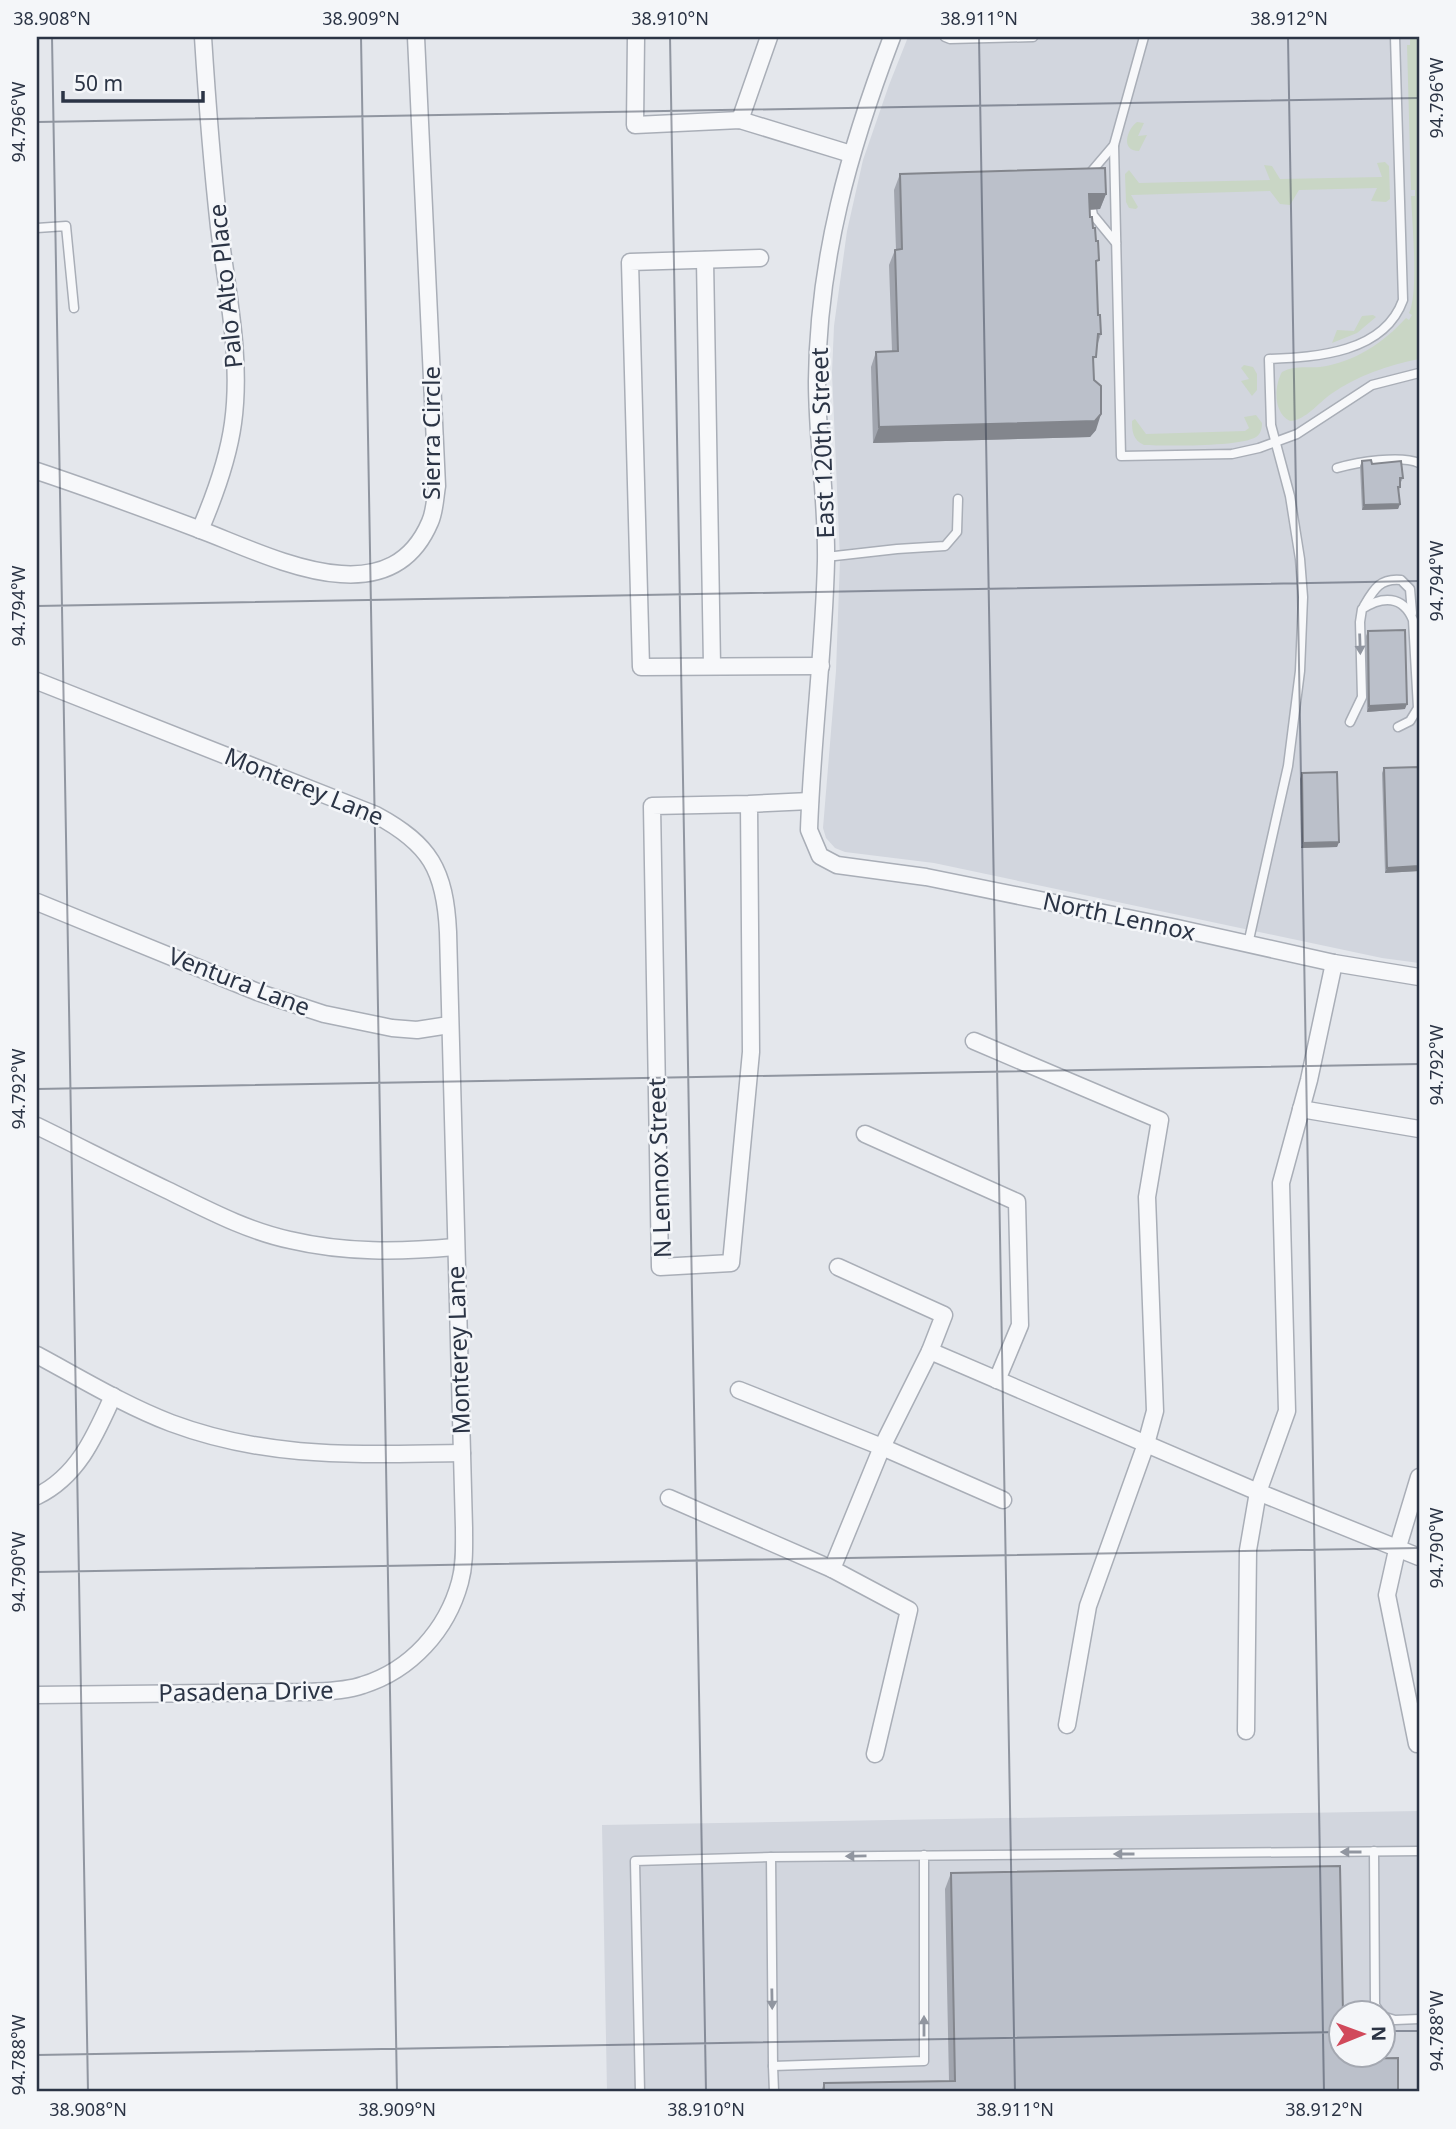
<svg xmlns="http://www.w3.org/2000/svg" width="1456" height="2129" viewBox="0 0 1456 2129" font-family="'Noto Sans',sans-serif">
	<rect width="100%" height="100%" fill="#e4e7ec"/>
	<g fill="#d2d6de" fill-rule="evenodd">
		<polygon points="908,37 1419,37 1419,963 1382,958 934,863 845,852 835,848 826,838 823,828 836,671 840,559 832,373 834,326 847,231 863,160 889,85"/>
		<path d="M1419 1811V2092H607L602 1825ZM1340 2014H1382V2056H1340Z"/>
	</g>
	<g fill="#c9d6c5">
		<path d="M1406 37H1419V359C1388 365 1357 376 1331 394 1318 403 1306 420 1290 421 1273 413 1274 386 1282 372 1294 365 1307 368 1320 367 1355 362 1383 343 1406 318L1409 320 1412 315 1409 313C1419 292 1412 222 1411 196H1415V190H1411L1407 45H1410V39H1406Z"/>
		<path d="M1137 122 1144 123 1138 136 1147 135 1139 151C1120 151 1127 129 1137 122Z"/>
		<polygon points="1385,162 1389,166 1390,199 1386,202 1371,201 1377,188 1299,190 1290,205 1280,204 1270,191 1131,195 1138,207 1136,209 1129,208 1126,202 1125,174 1129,170 1139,183 1270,180 1264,165 1272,166 1280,179 1382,177 1377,163"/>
		<polygon points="1362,316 1373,315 1376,317 1357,333 1332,343 1337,330 1354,331"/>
		<polygon points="1244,365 1253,367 1257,374 1257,390 1252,396 1241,381 1249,379 1241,368"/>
		<path d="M1256 415 1262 423C1262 428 1261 434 1256 437 1241 447 1164 446 1144 445 1133 440 1132 432 1132 421L1135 419 1146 434 1245 431 1249 428 1244 417Z"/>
	</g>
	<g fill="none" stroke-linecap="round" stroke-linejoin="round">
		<defs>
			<g id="service">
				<polyline points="945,37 950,39 1033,37"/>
				<polyline points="1144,37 1114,145 1121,456 1232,454 1259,448 1297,434 1372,385 1419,373"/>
				<polyline points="1092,177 1091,172 1114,145"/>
				<polyline points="1092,210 1093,215 1116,243"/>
				<polyline points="37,228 66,226 74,308"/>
				<path d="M1337 468C1358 462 1400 455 1419 463"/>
				<polyline points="826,557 897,549 945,546 957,532 958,499"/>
				<path d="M1364 606C1374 589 1380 578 1401 580L1410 589 1412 613"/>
				<path d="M1350 722 1362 697 1360 622 1362 609C1382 596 1403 595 1413 620L1418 708 1410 721 1398 727"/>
				<path d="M1248 944 1288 766 1300 671 1303 597 1300 559 1290 496 1271 425 1269 359C1317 357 1384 353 1403 300L1395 37"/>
				<polyline points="1374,1851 1375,2005 1381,2014"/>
				<polyline points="924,1855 924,2061 773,2066 771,1857 1419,1851"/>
				<polyline points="1382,2016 1395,2020 1419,2019"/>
				<polyline points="773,2066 774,2092"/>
				<polyline points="640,2092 635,1861 771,1857"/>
			</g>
			<g id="minor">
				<polyline points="636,37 635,125 740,120 851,154"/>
				<path d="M892 37C849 150 818 259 817 381 817 441 827 501 826 561 824 651 812 740 809 830L820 856 837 865 926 877 1177 928 1334 963 1419 977"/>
				<polyline points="740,120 769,37"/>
				<polyline points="760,258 630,262 641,667 821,666"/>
				<polyline points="705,260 712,665"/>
				<path d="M37 471C91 489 145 509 198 529 266 554 388 621 430 522 435 511 435 497 437 486L416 37"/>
				<path d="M200 530C215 495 228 460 233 423 242 358 227 292 219 227 212 164 207 100 203 37"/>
				<path d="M37 681 376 815C430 844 445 870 448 932L464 1528C464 1546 465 1564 460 1582 447 1630 411 1670 363 1685 346 1691 327 1691 309 1692L37 1695"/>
				<polyline points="749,804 652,806 660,1267 731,1263 751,1052 749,804 810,801"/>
				<polyline points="37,902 260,993 324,1014 392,1028 417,1030 449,1025"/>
				<polyline points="974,1041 1160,1120 1147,1197 1155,1411 1146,1444 1088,1606 1067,1725"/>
				<polyline points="1301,1109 1419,1129"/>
				<path d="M37 1126C80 1147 123 1169 167 1190 206 1209 247 1231 290 1240 345 1253 400 1252 455 1247"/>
				<polyline points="865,1134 1017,1202 1020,1325 997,1380"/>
				<polyline points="838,1267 944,1315 930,1351"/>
				<path d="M37 1355C80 1378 124 1405 171 1423 270 1460 359 1454 462 1453"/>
				<polyline points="739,1390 882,1447 1003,1500"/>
				<path d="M37 1496C78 1476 95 1436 113 1396"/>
				<polyline points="669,1498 832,1569 909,1610 875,1754"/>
				<polyline points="832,1569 882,1447 930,1351 1258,1492 1419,1557"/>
				<polyline points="1246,1731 1248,1550 1258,1492 1287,1411 1281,1183 1309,1080 1334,963"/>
				<polyline points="1417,1744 1387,1595 1397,1550 1419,1477"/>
			</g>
		</defs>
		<use href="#service" stroke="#a9aeb7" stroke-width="11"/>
		<use href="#minor" stroke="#a9aeb7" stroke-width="19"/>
		<use href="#service" stroke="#f7f8fa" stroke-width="8"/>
		<use href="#minor" stroke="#f7f8fa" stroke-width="16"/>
	</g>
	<g fill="#a1a5ae">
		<polygon points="900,174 1106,194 1100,209 1089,210 1096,267 1098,315 1101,334 1097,346 1093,364 1096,430 1090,437 873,443 871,367 876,352 892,351 889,265 895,250 896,250 894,190"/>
		<polygon points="1362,461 1372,464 1403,478 1400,484 1399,492 1400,504 1398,509 1362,510 1360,466"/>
		<polygon points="1368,631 1405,709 1367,712 1366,636"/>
		<polygon points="1384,768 1419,871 1385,873 1382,773"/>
		<polygon points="1302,773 1339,842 1337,847 1301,848 1300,779"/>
		<polygon points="951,1873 1343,2059 1398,2092 821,2092 824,2083 949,2081 945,1889"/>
	</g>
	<g fill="#83868d">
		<polygon points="1089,194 1106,194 1100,209 1083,210"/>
		<polygon points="1101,414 1096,430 1090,437 873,443 879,427"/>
		<polygon points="1400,504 1398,509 1362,510 1364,505"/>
		<polygon points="1407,704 1405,709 1367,712 1369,706"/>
		<polygon points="1339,842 1337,847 1301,848 1303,843"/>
		<polygon points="1419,866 1419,871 1385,873 1387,868"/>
	</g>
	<g fill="#bbc0ca" stroke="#83868d" stroke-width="2">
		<polygon points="1105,168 1106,194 1089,194 1090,217 1092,217 1093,228 1095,228 1096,241 1098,241 1099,260 1096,261 1098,315 1100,315 1101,334 1098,334 1096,357 1093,357 1094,380 1101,386 1101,414 1095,421 879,427 876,352 898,351 895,250 902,249 900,174"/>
		<polygon points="1371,460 1372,464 1401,461 1403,478 1400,478 1400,487 1398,487 1400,504 1364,505 1362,461"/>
		<polygon points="1405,630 1407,704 1369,706 1368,631"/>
		<polygon points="1419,767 1419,866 1387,868 1384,768"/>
		<polygon points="1337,772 1339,842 1303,843 1302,773"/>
		<polygon points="1340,1866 1343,2013 1340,2013 1340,2055 1343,2055 1343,2059 1398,2058 1398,2092 824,2092 824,2083 955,2081 951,1873"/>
	</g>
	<defs><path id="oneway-solid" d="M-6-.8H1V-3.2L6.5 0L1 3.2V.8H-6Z" transform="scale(1.75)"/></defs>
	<g fill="#9196a0">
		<use href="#oneway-solid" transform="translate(1360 644) rotate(88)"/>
		<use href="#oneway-solid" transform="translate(1351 1852) rotate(180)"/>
		<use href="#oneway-solid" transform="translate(1124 1854) rotate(180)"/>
		<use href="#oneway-solid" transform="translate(856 1856) rotate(179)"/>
		<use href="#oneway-solid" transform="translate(772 1999) rotate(89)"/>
		<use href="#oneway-solid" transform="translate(924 2026) rotate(-90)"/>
	</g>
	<path fill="none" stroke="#2b3445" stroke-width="2" stroke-opacity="0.45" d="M52 37 88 2092M361 37 397 2092M670 37 706 2092M979 37 1015 2092M1288 37 1324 2092M37 122 1419 98M37 606 1419 581M37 1089 1419 1064M37 1572 1419 1548M1382 2031H1419M37 2055 1340 2032"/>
	<g text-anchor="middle" stroke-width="5" stroke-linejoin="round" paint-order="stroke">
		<g font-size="24" fill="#2b3445" stroke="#f4f6f9">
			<text transform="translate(226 286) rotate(-96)" y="8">Palo Alto Place</text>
			<text transform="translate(432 433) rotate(-90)" y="8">Sierra Circle</text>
			<text transform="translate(823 443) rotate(-92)" y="8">East 120th Street</text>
			<text transform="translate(304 787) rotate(22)" y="8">Monterey Lane</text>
			<text transform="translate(1119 917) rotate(12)" y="8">North Lennox</text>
			<text transform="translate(239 982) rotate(21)" y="8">Ventura Lane</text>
			<text transform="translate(660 1168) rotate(-92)" y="8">N Lennox Street</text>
			<text transform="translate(459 1350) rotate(-92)" y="8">Monterey Lane</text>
			<text transform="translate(246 1692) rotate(-1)" y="8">Pasadena Drive</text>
		</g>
	</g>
	<rect width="1456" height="2129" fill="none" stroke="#f4f6f9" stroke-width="77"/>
	<g transform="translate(1362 2034) rotate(89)"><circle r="33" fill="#f4f6f9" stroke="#a4a8b1" stroke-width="2"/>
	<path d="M0-5L12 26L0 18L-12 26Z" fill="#d1495b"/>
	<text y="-10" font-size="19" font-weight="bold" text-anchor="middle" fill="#2b3445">N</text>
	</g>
	<path d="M63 91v10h140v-10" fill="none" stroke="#2b3445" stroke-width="3.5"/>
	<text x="74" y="91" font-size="21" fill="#2b3445" stroke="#f4f6f9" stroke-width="5" paint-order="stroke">50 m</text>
	<rect x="38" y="38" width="1380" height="2052" fill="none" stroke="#2b3445" stroke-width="2.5"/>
	<g font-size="18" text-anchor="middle" fill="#2b3445">
		<text x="52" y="25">38.908°N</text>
		<text x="361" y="25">38.909°N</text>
		<text x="670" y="25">38.910°N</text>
		<text x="979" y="25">38.911°N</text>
		<text x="1289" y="25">38.912°N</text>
		<text transform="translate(1437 98) rotate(-90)" y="6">94.796°W</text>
		<text transform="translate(19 122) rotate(-90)" y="6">94.796°W</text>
		<text transform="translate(1437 581) rotate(-90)" y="6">94.794°W</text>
		<text transform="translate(19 606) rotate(-90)" y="6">94.794°W</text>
		<text transform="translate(1437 1065) rotate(-90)" y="6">94.792°W</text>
		<text transform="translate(19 1089) rotate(-90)" y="6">94.792°W</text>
		<text transform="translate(1437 1548) rotate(-90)" y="6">94.790°W</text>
		<text transform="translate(19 1572) rotate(-90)" y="6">94.790°W</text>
		<text transform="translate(1437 2031) rotate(-90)" y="6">94.788°W</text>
		<text transform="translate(19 2055) rotate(-90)" y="6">94.788°W</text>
		<text x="88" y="2116">38.908°N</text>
		<text x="397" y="2116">38.909°N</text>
		<text x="706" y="2116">38.910°N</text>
		<text x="1015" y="2116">38.911°N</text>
		<text x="1324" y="2116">38.912°N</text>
	</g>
</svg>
